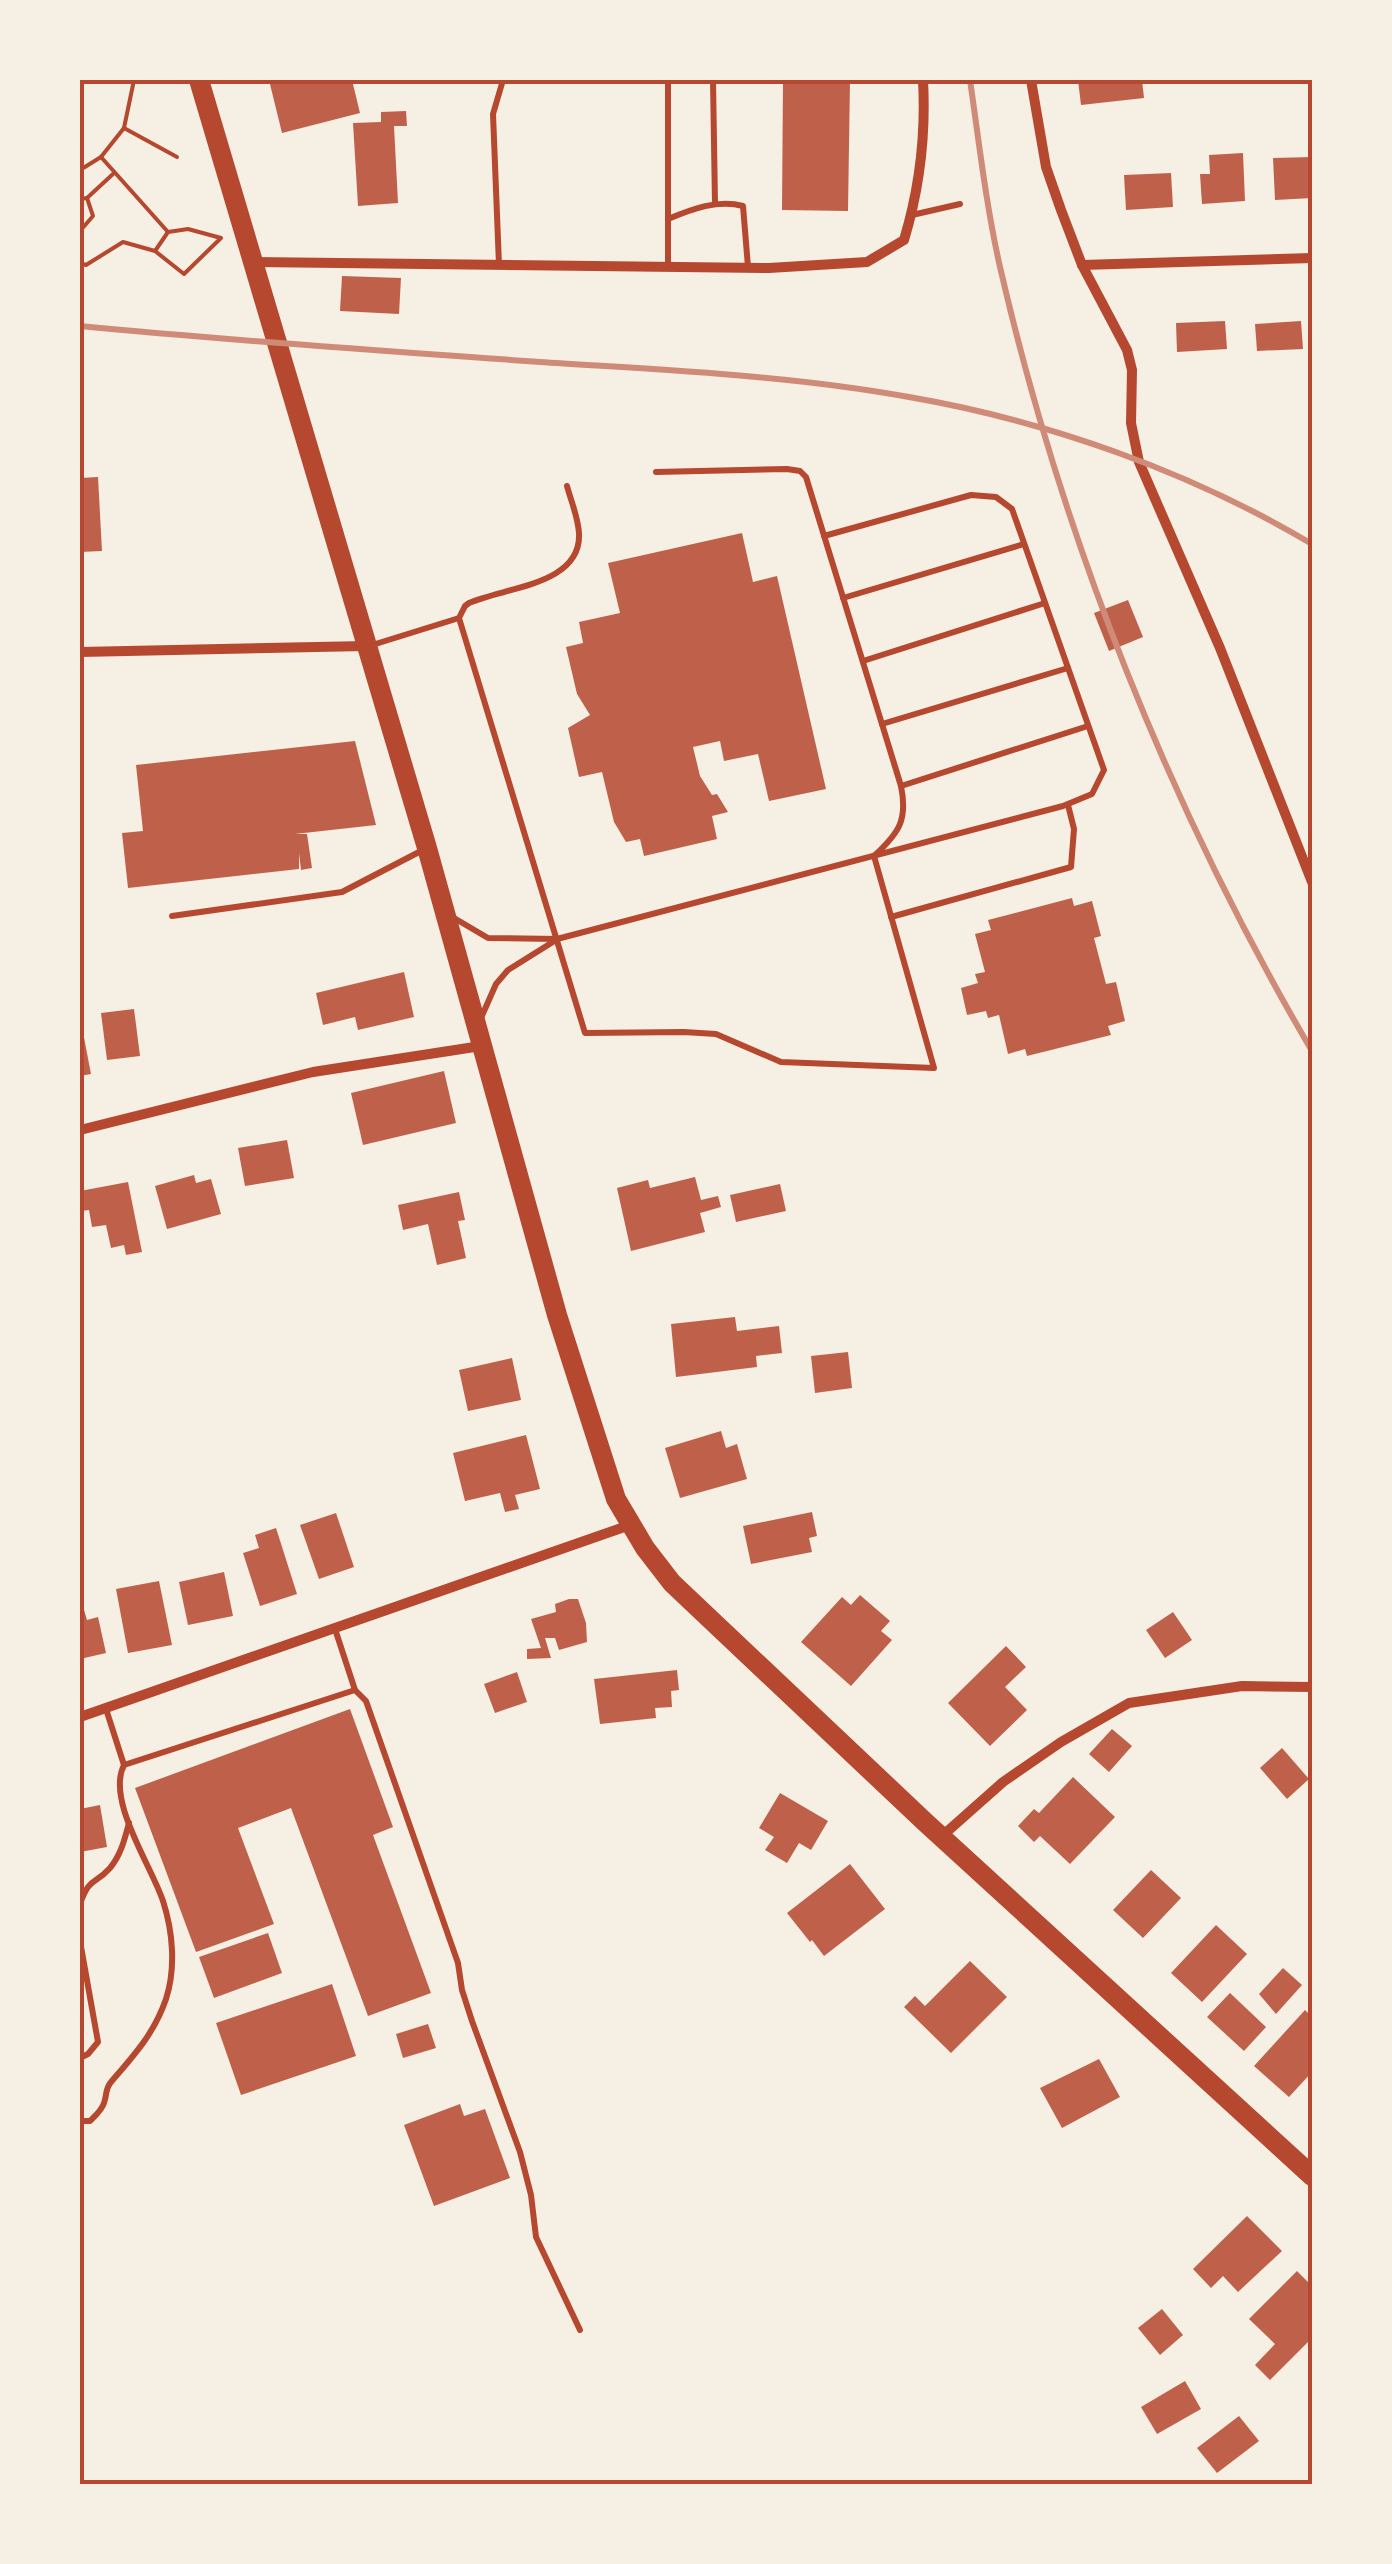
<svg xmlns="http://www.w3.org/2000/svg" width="1392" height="2564" viewBox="0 0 1392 2564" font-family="'Fira Sans',sans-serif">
	<rect width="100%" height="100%" fill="#f6efe4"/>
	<g fill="#bf614a">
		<polygon points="269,80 352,80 360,113 282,133"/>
		<polygon points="783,80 850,80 848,211 782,210"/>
		<polygon points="1078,80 1142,80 1144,98 1081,105"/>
		<polygon points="406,111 407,126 394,126 398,203 358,206 353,123 381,122 381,112"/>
		<polygon points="1243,153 1245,201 1202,204 1200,174 1210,174 1209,155"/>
		<polygon points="1312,157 1312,198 1275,200 1273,158"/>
		<polygon points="1171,173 1173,207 1126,210 1124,175"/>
		<polygon points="342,276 401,278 399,314 340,311"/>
		<polygon points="1225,321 1227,349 1177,352 1176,323"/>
		<polygon points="1301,321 1303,349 1257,351 1255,324"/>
		<polygon points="98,477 102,551 80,552 80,478"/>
		<polygon points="742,533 753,582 777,576 826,789 769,801 758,754 724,761 720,741 693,747 700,776 712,795 717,794 728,812 712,816 717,839 644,856 640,839 626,842 614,822 602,772 579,777 568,728 590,715 577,694 566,647 583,643 579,622 620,613 608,563"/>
		<polygon points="1128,600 1143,637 1109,651 1094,613"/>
		<polygon points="355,741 376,825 295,834 307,834 312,868 301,870 299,853 299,869 128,888 122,833 143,831 136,765"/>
		<polygon points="1072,898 1074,906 1092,901 1101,936 1094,938 1106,984 1116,982 1125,1021 1108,1026 1111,1035 1027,1056 1025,1049 1008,1054 999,1015 988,1018 986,1011 967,1015 961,988 978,983 975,974 985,972 975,934 991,930 988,920"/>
		<polygon points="404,972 414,1017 358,1030 355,1017 323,1025 316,993"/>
		<polygon points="134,1009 140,1056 107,1060 101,1013"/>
		<polygon points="80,1027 82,1027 91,1074 80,1076"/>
		<polygon points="444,1071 456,1123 363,1145 351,1093"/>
		<polygon points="287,1140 294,1178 245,1186 238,1148"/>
		<polygon points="194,1175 196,1183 211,1179 221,1214 167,1229 155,1186"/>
		<polygon points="695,1177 701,1200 718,1196 721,1207 700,1213 705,1232 631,1251 617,1188 648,1180 650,1188"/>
		<polygon points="128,1182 142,1252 126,1255 124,1245 111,1248 106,1225 92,1227 89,1210 81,1211 80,1191"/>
		<polygon points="780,1184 786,1211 736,1222 730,1195"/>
		<polygon points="459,1192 465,1220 458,1221 466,1258 437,1265 428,1224 403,1230 398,1205"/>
		<polygon points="735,1317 737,1331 779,1326 782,1353 756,1356 757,1367 676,1377 671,1324"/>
		<polygon points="848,1352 852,1388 815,1393 811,1356"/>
		<polygon points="512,1358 521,1400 468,1411 459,1370"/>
		<polygon points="721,1431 726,1448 737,1444 747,1479 680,1498 665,1448"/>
		<polygon points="526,1435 540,1489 515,1495 519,1509 505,1512 500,1493 465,1501 453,1453"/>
		<polygon points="812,1512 817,1536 809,1538 812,1552 751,1564 743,1526"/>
		<polygon points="336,1513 354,1567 319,1579 300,1525"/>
		<polygon points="276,1528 297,1594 260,1606 243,1553 259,1548 255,1535"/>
		<polygon points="224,1572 233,1616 188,1625 179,1582"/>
		<polygon points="159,1581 172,1645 128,1653 116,1589"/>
		<polygon points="860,1595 890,1621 881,1631 892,1640 851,1686 801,1642 842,1597 851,1605"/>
		<polygon points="80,1596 87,1620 98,1617 106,1653 80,1659"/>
		<polygon points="569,1599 578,1599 586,1623 587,1642 559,1650 555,1638 545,1638 551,1658 527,1659 527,1649 541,1648 531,1619 556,1612 555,1604"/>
		<polygon points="1173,1612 1192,1640 1165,1658 1146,1630"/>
		<polygon points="1006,1646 1026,1667 1005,1687 1027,1710 990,1746 948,1703"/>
		<polygon points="677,1670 679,1690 671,1691 672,1707 655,1708 656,1718 600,1724 594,1679"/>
		<polygon points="517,1672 527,1702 495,1713 484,1684"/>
		<polygon points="350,1709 393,1827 373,1835 431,1993 368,2016 291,1808 238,1828 274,1924 196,1952 135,1788"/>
		<polygon points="1112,1729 1132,1746 1109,1772 1089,1754"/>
		<polygon points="1282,1748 1309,1779 1287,1799 1260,1768"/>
		<polygon points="1073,1777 1115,1817 1070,1864 1040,1836 1034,1842 1018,1826 1034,1809 1039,1813"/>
		<polygon points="780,1793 828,1821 811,1850 799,1843 787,1863 765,1850 774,1837 759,1828"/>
		<polygon points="100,1805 107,1847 80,1852 80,1809"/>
		<polygon points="850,1864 885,1909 824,1956 812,1940 810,1942 787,1913"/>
		<polygon points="1151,1870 1181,1898 1143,1938 1113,1910"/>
		<polygon points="1216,1925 1247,1954 1202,2002 1171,1973"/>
		<polygon points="268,1933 282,1973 214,1998 199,1957"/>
		<polygon points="970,1961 1007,1997 951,2053 904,2007 915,1996 925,2006"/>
		<polygon points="1283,1968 1302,1985 1276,2014 1259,1994"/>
		<polygon points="332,1984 356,2056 241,2095 216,2023"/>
		<polygon points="1230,1993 1266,2027 1244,2051 1207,2017"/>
		<polygon points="1305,2010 1312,2017 1312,2072 1289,2097 1254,2066"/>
		<polygon points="428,2024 436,2048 403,2058 396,2034"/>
		<polygon points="1099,2059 1120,2097 1062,2128 1040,2088"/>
		<polygon points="460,2104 464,2116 485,2109 510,2178 434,2206 404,2125"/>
		<polygon points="1247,2216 1282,2251 1238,2292 1223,2276 1211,2288 1193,2269"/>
		<polygon points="1297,2271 1312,2286 1312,2338 1270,2380 1255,2365 1275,2344 1249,2319"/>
		<polygon points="1162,2309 1183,2335 1160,2355 1138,2328"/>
		<polygon points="1185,2381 1201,2409 1157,2434 1141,2407"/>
		<polygon points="1239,2416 1259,2441 1217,2473 1197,2448"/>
	</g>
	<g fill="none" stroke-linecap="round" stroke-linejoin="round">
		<g stroke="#b5482f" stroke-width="4">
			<polyline points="134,80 124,128 101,157 168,232"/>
			<polyline points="124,128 177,157"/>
			<polyline points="80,170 101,157"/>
			<polyline points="87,198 113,174"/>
			<polyline points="80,199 87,198 93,216 80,231"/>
			<polygon points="188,229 221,238 184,274 155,251 168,232"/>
			<polyline points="80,263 86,265 123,242 155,251"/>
		</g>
		<g stroke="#b5482f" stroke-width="6">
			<polyline points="713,80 715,204"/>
			<polyline points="912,215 960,204"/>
			<path d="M668 219C692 209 718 199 743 206L748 267"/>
			<polyline points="499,265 493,114 503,80"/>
			<polyline points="668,266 668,80"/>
			<path d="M567 486C571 501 578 517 579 533 582 585 505 587 469 603L465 606 459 618 585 1033 684 1032 716 1034 781 1062 934 1068 874 856C899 833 908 820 901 786L806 477 800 471 787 469 656 472"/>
			<polyline points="843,598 1024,544"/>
			<polyline points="369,646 459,618"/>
			<polyline points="863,661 1045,603"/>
			<polyline points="882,724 1068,668"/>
			<polyline points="901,786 1088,726"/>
			<polyline points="172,916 342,892 421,851"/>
			<polyline points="891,917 1071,867 1074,829 1068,805"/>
			<polyline points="454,918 488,938 557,939 1063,806 1092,794 1104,770 1012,509 996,497 971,495 824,536"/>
			<polyline points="481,1018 496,984 508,970 556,940"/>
			<polyline points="335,1629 355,1690 366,1701 458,1963 462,1990 472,2021 520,2152 531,2195 536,2237 580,2330"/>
			<polyline points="124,1765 355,1690"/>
			<path d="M80 1904C90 1876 94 1886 110 1868 121 1855 125 1838 129 1823"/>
			<polyline points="80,1941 98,2042 88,2054 80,2058"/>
			<path d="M80 2121H90C95 2116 102 2110 104 2103 107 2095 105 2089 111 2082 134 2055 154 2034 166 1999 176 1968 173 1932 163 1901 151 1865 106 1800 124 1765L106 1709"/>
		</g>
		<g stroke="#b5482f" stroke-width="10">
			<polyline points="1031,80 1046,167 1061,210 1082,265 1127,350 1132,370 1131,423 1139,462 1220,648 1312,882"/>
			<path d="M253 262 769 268 867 262 904 240C920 187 926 135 923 80"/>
			<polyline points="1082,265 1312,258"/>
			<polyline points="80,652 366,646"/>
			<polyline points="80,1130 313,1072 481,1046"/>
			<polyline points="80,1717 630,1525"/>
			<polyline points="941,1837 1003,1782 1061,1742 1129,1703 1242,1686 1312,1687"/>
		</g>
		<polyline stroke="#b5482f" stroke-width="20" points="199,80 427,848 557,1315 616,1499 645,1548 672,1583 925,1822 1312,2176"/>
		<g stroke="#cf8b77" stroke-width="6">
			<path d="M970 80C979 142 986 205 1000 267 1063 540 1170 809 1312 1051"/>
			<path d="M80 326C233 341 387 351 540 362 663 370 788 375 909 397 1048 421 1191 472 1312 544"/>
		</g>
	</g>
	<rect width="1392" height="2564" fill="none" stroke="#f6efe4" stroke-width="165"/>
	<rect x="82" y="82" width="1228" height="2400" fill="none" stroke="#b5482f" stroke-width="4"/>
</svg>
